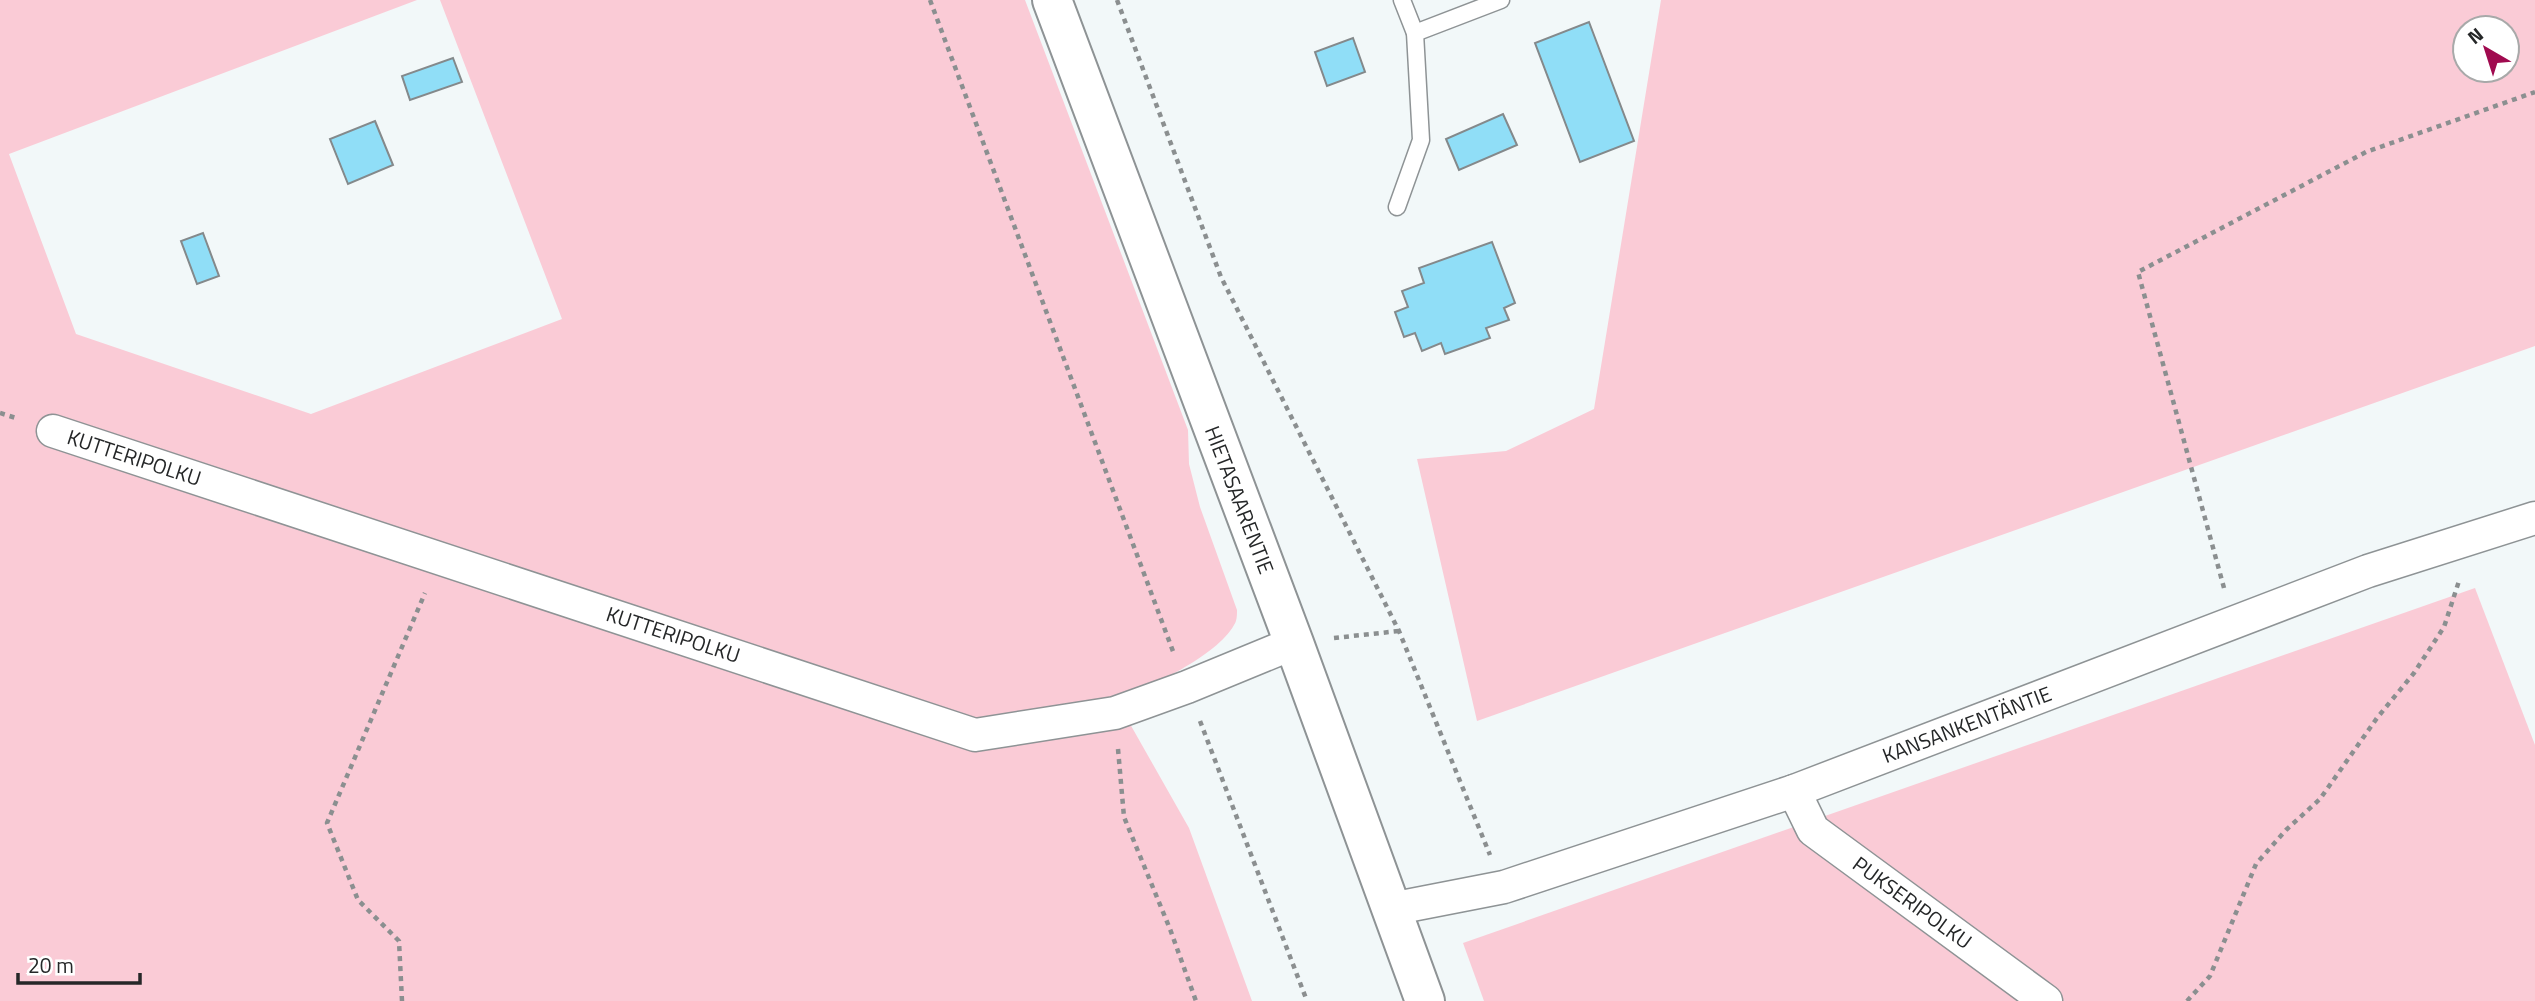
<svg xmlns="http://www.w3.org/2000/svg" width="2535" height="1001" viewBox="0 0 2535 1001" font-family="'Titillium Web',sans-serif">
	<rect width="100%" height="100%" fill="#f2f8f9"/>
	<g fill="#facbd6" fill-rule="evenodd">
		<path d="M0 0H417L9 154 76 334 311 414 562 319 440 0H1025L1188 430 1189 464 1200 507 1237 610C1237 615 1237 621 1234 625 1217 656 1149 687 1117 701L1189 828 1252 1001H0Z"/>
		<path d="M1661 0H2535V346L1477 721 1417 459 1506 451 1594 409ZM2465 28H2507V70H2465Z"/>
		<polygon points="2475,588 2535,745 2535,1001 1484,1001 1463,943"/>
	</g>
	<g fill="#90def7" stroke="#84898b" stroke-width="2">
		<polygon points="1589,22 1634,141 1580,162 1535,43"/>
		<polygon points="1353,38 1365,72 1327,86 1315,52"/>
		<polygon points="453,58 462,82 410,100 402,76"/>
		<polygon points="1503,114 1517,145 1459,170 1446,139"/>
		<polygon points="375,121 393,165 348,184 330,139"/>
		<polygon points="203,233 219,276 197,284 181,241"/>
		<polygon points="1492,242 1515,303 1504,308 1509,320 1486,328 1490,338 1445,354 1441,343 1422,351 1415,333 1404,337 1395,312 1408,307 1402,291 1424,283 1419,268"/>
	</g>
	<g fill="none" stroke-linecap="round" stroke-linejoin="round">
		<defs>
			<g id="service">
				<polyline points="1415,33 1501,0"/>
				<polyline points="1397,207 1421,140 1415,33 1402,0"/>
			</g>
			<g id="minor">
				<polyline points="53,431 975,735 1115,713 1187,687 1294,643"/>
				<polyline points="1794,791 1813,830 2046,1001"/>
				<polyline points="1391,909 1504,887 1794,791 2368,571 2535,518"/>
			</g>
			<polyline id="tertiary" points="1052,0 1294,643 1425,1001"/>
		</defs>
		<use href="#service" stroke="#8e9395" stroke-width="19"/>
		<use href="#minor" stroke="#8e9395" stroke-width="35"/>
		<use href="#tertiary" stroke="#8e9395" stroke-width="42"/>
		<g stroke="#8b8f90" stroke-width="4.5" stroke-dasharray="5 5" stroke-linecap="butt">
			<polyline points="930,0 1174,654"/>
			<polyline points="1117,0 1221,277 1399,631 1490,855"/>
			<polyline points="0,413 19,419"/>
			<polyline points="2224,588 2138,272 2366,152 2535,92"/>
			<polyline points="1334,638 1399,631"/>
			<polyline points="1200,721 1307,1001"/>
			<polyline points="1118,749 1124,817 1170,929 1196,1001"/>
			<polyline points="402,1001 399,941 358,900 327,823 425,593"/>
			<polyline points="2187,1001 2210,976 2256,864 2286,830 2320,799 2377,718 2414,673 2444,627 2459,581"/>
		</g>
		<use href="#service" stroke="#fff" stroke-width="16"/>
		<use href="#minor" stroke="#fff" stroke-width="32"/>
		<use href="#tertiary" stroke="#fff" stroke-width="38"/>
	</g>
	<g text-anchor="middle" stroke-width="5" stroke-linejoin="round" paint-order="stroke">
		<g font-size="21" fill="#252728" stroke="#fff">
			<text transform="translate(134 458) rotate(18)" y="7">KUTTERIPOLKU</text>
			<text transform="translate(1239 500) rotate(69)" y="7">HIETASAARENTIE</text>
			<text transform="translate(673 635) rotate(18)" y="7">KUTTERIPOLKU</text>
			<text transform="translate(1967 725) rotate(-21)" y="7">KANSANKENTÄNTIE</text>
			<text transform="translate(1912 903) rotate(36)" y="7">PUKSERIPOLKU</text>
		</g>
	</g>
	<g transform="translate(2486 49) rotate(321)"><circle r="33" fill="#ffffff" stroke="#a8a9a9" stroke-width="2"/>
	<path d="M0-5L12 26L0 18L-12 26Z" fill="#a00a4f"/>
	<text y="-10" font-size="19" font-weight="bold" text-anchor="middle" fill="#252728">N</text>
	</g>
	<path d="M18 973v10h122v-10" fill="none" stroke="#252728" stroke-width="3.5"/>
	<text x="28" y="973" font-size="21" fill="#252728" stroke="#ffffff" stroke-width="5" paint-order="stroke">20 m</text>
</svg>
